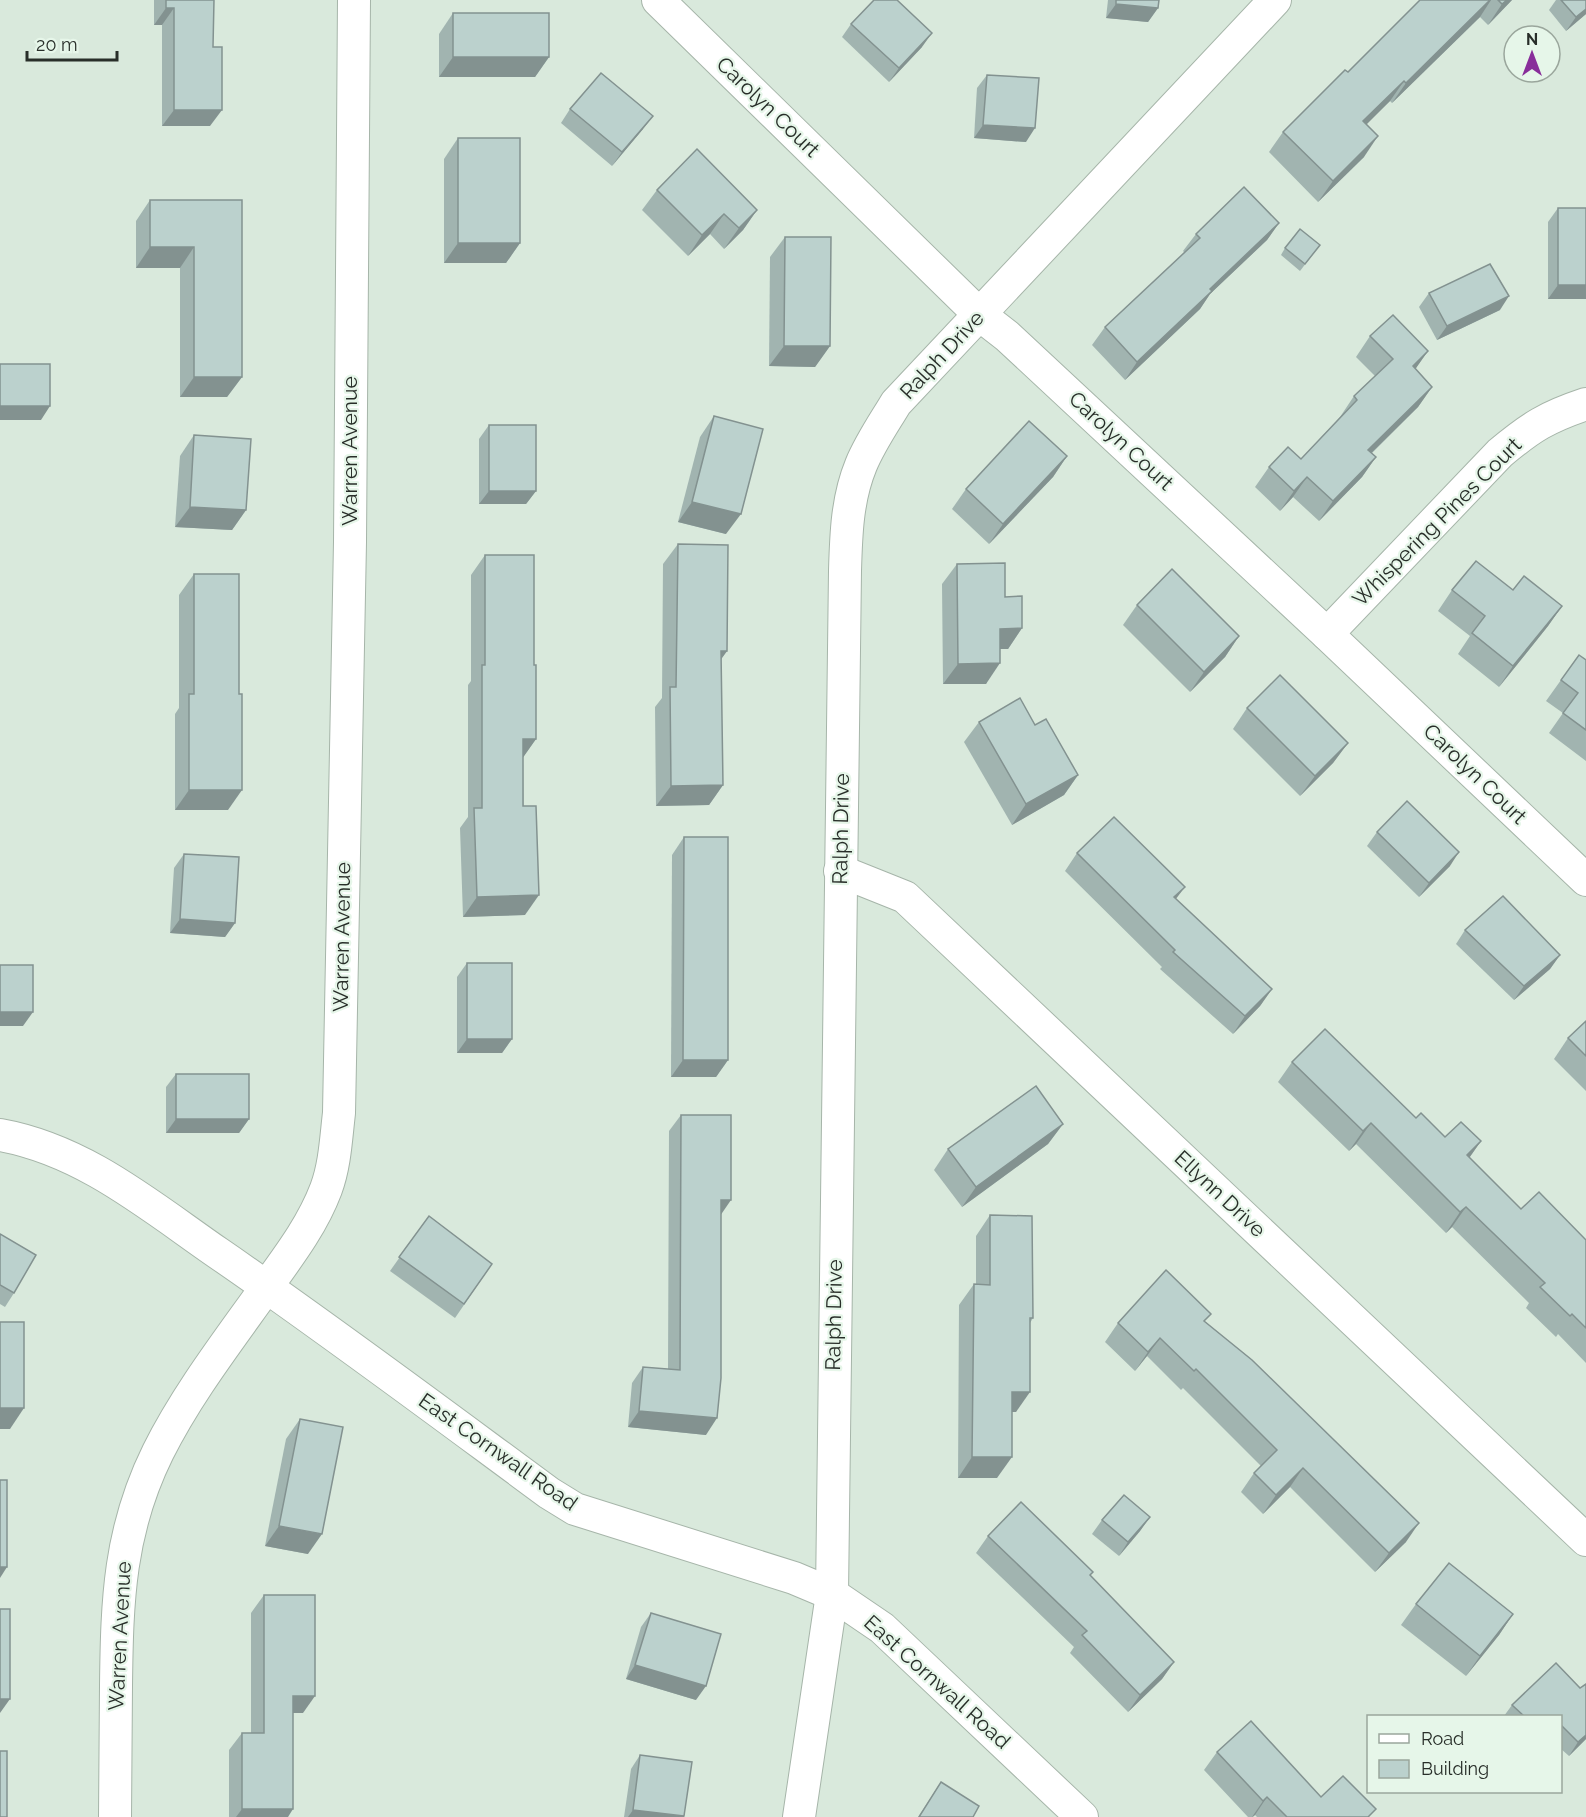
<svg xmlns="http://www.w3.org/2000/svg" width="1586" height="1817" viewBox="0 0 1586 1817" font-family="Raleway,sans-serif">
	<rect width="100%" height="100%" fill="#d9e9dc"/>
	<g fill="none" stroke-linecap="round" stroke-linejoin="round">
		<defs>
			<g id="street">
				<polyline points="658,0 980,315 1007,336 1327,634 1586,880"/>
				<path d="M1327 634 1500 453C1531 427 1547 417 1586 404"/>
				<polyline points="840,871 905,897 1586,1540"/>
				<path d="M0 1135C84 1150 150 1206 218 1253 330 1330 439 1412 549 1493L575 1509 794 1578 832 1594 882 1628 1082 1817"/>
				<path d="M115 1817C115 1773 116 1729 116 1686 117 1600 119 1531 158 1452 187 1394 228 1341 265 1289 288 1257 312 1226 326 1189 335 1165 336 1138 339 1113L350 542 354 0"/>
				<path d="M799 1817 832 1594 845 571C846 535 847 499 861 465 870 443 884 423 896 403L1275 0"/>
			</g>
		</defs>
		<use href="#street" stroke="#a6b5a9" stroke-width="34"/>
		<use href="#street" stroke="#fff" stroke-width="32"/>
	</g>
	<g fill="#a1b4b0">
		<polygon points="154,0 214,0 210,126 162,126 162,25 154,25"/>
		<polygon points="1108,0 1159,0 1158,8 1148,22 1106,18"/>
		<polygon points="1420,0 1512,0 1488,25 1480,17 1392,103 1390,101 1366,124 1364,157 1318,202 1269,152 1283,132 1348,72"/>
		<polygon points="1556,0 1586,0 1586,14 1566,31 1549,10"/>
		<polygon points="453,13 549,57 535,77 439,77 439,34"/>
		<polygon points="851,24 922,47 889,82 842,37"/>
		<polygon points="987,75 1026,142 974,138 977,88"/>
		<polygon points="570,109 643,129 612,166 561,123"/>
		<polygon points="458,138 520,243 506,263 444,263 444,159"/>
		<polygon points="657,190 757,210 743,230 724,249 710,234 688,256 642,210"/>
		<polygon points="150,200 242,200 242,377 227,397 180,397 180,268 136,268 136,221"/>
		<polygon points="1558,208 1586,299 1548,299 1548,222"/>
		<polygon points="1279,223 1267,240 1210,294 1200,309 1125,380 1092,345 1105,327 1185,253 1183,251 1196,234"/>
		<polygon points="785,237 830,346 815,367 769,366 770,257"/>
		<polygon points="1320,245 1300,271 1281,255 1285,248"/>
		<polygon points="1429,293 1500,310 1437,340 1419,307"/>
		<polygon points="1370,336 1428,351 1415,369 1432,387 1418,407 1372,453 1376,457 1362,477 1319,521 1293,497 1280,511 1255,487 1269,467 1301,459 1340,417 1354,396 1375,376 1356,357"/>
		<polygon points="714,416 726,534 678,522 700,437"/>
		<polygon points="489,425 536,491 526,504 479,504 479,439"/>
		<polygon points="194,435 246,510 232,530 175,527 180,456"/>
		<polygon points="1067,456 1053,477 989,544 952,509 966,489"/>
		<polygon points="678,544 727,651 721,659 723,785 709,805 656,806 655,707 662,698 663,564"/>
		<polygon points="485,555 534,665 536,739 523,757 525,915 463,917 460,828 468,817 468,685 471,681 471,575"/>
		<polygon points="957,564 1005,597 1022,628 1008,649 1000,649 986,684 943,684 942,584"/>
		<polygon points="194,574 239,694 228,810 175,810 175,714 179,708 179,595"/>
		<polygon points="1452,590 1513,590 1562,606 1548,626 1499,687 1458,654 1470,636 1438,611"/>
		<polygon points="1137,605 1239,636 1225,657 1190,692 1123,625"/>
		<polygon points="1586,660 1586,761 1549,733 1563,713 1546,701 1561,680"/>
		<polygon points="1247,708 1348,743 1333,763 1300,796 1233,729"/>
		<polygon points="979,722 1035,725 1078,775 1064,795 1012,825 964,742"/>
		<polygon points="1377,832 1450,866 1419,897 1367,846"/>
		<polygon points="684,837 728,1060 716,1077 671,1077 672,855"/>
		<polygon points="1077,853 1176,899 1272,989 1260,1006 1233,1034 1160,969 1162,967 1065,871"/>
		<polygon points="184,854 235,923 225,937 170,933 174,868"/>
		<polygon points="1465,930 1560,955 1550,969 1514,1000 1456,944"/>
		<polygon points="467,963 512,1039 502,1053 457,1053 457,977"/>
		<polygon points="1586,1021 1586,1091 1554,1059 1568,1038"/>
		<polygon points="1292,1062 1416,1118 1445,1137 1481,1141 1469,1158 1521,1209 1586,1240 1586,1363 1558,1334 1556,1337 1526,1308 1529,1303 1452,1227 1446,1233 1356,1144 1349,1151 1278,1082"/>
		<polygon points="176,1074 249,1119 239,1133 166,1133 166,1087"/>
		<polygon points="681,1115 721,1214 706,1435 628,1427 632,1383 643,1367 668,1369 669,1131"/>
		<polygon points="1063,1124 1048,1144 962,1207 934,1170 948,1149"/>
		<polygon points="990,1215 1033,1318 1030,1323 1016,1412 1012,1412 997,1478 958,1478 959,1305 974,1284 976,1284 976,1236"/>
		<polygon points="429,1216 492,1264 455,1318 390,1271"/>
		<polygon points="0,1234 14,1293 5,1307 0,1304"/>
		<polygon points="1206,1322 1406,1542 1375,1572 1290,1487 1263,1514 1241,1492 1254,1473 1261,1466 1183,1388 1181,1390 1147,1356 1135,1371 1105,1342 1118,1323"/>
		<polygon points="300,1419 308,1554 265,1546 286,1439"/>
		<polygon points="1150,1517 1140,1531 1119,1556 1092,1534 1102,1520"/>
		<polygon points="988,1536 1090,1576 1174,1662 1162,1679 1128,1712 1070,1653 1074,1647 976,1553"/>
		<polygon points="264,1595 303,1713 293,1713 288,1817 229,1817 229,1750 242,1733 251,1733 251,1613"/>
		<polygon points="1416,1604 1513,1614 1499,1635 1466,1676 1401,1625"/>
		<polygon points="651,1613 696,1700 626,1679 641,1627"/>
		<polygon points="1556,1663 1586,1739 1569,1756 1560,1748 1560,1716 1504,1716 1512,1705"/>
		<polygon points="1217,1752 1321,1797 1370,1817 1257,1817 1255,1815 1253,1817 1248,1817 1204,1770"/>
		<polygon points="640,1755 684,1816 684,1817 624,1817 631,1769"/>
		<polygon points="941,1782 973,1817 918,1817"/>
	</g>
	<g fill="#839290">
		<polygon points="1490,0 1491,0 1480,17 1392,103 1406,83"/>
		<polygon points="1507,0 1512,0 1488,25 1502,4"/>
		<polygon points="1116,4 1158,8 1148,22 1106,18"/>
		<polygon points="166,8 174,8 162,25 154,25"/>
		<polygon points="1586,9 1586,14 1566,31 1576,17"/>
		<polygon points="932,33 922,47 889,82 899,68"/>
		<polygon points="453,57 549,57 535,77 439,77"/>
		<polygon points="1404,81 1390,101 1349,142 1363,121"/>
		<polygon points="174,110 222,110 210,126 162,126"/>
		<polygon points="653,116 643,129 612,166 622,152"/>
		<polygon points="983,125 1035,128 1026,142 974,138"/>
		<polygon points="1378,136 1364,157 1318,202 1333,181"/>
		<polygon points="757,210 743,230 724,249 739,228"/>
		<polygon points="724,214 710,234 688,256 702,235"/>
		<polygon points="1279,223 1267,240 1210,294 1200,309 1125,380 1137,362 1210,289"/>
		<polygon points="458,243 520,243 506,263 444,263"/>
		<polygon points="150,247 194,247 180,268 136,268"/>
		<polygon points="1558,285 1586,285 1586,299 1548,299"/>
		<polygon points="1509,296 1500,310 1437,340 1447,326"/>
		<polygon points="784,346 830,346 815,367 769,366"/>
		<polygon points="1428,351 1414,371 1413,366"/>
		<polygon points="194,377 242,377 227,397 180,397"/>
		<polygon points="1432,387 1418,407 1354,470 1368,450"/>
		<polygon points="0,406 50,406 41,420 0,420"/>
		<polygon points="1067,456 1053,477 989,544 1003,524"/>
		<polygon points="1376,457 1362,477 1319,521 1333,501"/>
		<polygon points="1307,477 1293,497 1280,511 1294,491"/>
		<polygon points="489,491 536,491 526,504 479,504"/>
		<polygon points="692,502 741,514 726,534 678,522"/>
		<polygon points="190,507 246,510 232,530 175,527"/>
		<polygon points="1562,606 1548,626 1499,687 1513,666"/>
		<polygon points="1022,628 1008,649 985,649 1000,629"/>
		<polygon points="1239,636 1225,657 1190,692 1204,672"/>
		<polygon points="721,651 727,651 712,672"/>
		<polygon points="1000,663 986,684 943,684 958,664"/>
		<polygon points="523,739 536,739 522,759"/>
		<polygon points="1348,743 1333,763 1300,796 1315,776"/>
		<polygon points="1078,775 1064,795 1012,825 1026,804"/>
		<polygon points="723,785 709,805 656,806 671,786"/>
		<polygon points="189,790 242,790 228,810 175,810"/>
		<polygon points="1459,852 1450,866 1419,897 1429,883"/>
		<polygon points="1185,887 1172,904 1174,897"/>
		<polygon points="539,895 525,915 463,917 477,897"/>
		<polygon points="180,919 235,923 225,937 170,933"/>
		<polygon points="1560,955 1550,969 1514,1000 1524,986"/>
		<polygon points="1272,989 1260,1006 1233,1034 1245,1016"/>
		<polygon points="0,1012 33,1012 23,1026 0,1026"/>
		<polygon points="467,1039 512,1039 502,1053 457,1053"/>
		<polygon points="683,1060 728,1060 716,1077 671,1077"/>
		<polygon points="176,1119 249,1119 239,1133 166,1133"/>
		<polygon points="1371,1123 1356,1144 1349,1151 1363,1131"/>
		<polygon points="1063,1124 1048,1144 962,1207 976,1187"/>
		<polygon points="1481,1141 1467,1161 1467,1155"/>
		<polygon points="721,1200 731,1200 720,1216"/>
		<polygon points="1466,1207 1452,1227 1446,1233 1460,1212"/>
		<polygon points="1160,1338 1147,1356 1135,1371 1148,1352"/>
		<polygon points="1012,1392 1030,1392 1016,1412 997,1412"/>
		<polygon points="0,1408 24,1408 10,1429 0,1429"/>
		<polygon points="639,1411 717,1418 706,1435 628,1427"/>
		<polygon points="972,1457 1012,1457 997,1478 958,1478"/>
		<polygon points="1303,1468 1290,1487 1263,1514 1276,1495"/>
		<polygon points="1150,1517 1140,1531 1119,1556 1128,1542"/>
		<polygon points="1419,1523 1406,1542 1375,1572 1389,1553"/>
		<polygon points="279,1526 322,1534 308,1554 265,1546"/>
		<polygon points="0,1567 7,1567 0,1578"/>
		<polygon points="1513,1614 1499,1635 1466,1676 1480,1656"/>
		<polygon points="1174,1662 1162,1679 1128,1712 1140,1695"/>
		<polygon points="635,1665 706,1686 696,1700 626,1679"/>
		<polygon points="293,1696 315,1696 303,1713 281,1713"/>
		<polygon points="0,1699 10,1699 0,1713"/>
		<polygon points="1586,1735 1586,1739 1569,1756 1578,1742"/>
		<polygon points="1267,1797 1255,1815 1252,1817 1263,1801"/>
		<polygon points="242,1809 293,1809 288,1817 236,1817"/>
		<polygon points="633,1810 684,1816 684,1817 628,1817"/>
	</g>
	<g fill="#bbd1cd" stroke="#839290" stroke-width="1.5">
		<polygon points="166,0 214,0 213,47 222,47 222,110 174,110 174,8 166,8"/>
		<polygon points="874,0 897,0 932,33 899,68 851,24"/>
		<polygon points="1116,0 1159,0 1158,8 1116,4"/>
		<polygon points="1420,0 1490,0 1406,83 1404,81 1363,121 1378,136 1333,181 1283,132 1345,70 1348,72"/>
		<polygon points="1498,0 1507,0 1502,4"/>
		<polygon points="1561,0 1586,0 1586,9 1576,17"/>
		<rect x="453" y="13" width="96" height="44"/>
		<polygon points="601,73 653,116 622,152 570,109"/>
		<polygon points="987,75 1039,78 1035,128 983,125"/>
		<rect x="458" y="138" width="62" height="105"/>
		<polygon points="697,149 757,210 739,228 724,214 702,235 657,190"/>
		<polygon points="1244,187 1279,223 1210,289 1212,291 1137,362 1105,327 1200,238 1196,234"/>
		<polygon points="150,200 242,200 242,377 194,377 194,247 150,247"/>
		<rect x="1558" y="208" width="28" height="77"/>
		<polygon points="1300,229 1320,245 1305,264 1285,248"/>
		<polygon points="785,237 831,237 830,346 784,346"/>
		<polygon points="1490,264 1509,296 1447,326 1429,293"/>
		<polygon points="1393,315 1428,351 1413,366 1432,387 1368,450 1376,457 1333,501 1307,477 1294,491 1269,467 1288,447 1301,459 1357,400 1354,396 1393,359 1370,336"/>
		<rect x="0" y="364" width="50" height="42"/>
		<polygon points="714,416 763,429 741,514 692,502"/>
		<polygon points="1029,421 1067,456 1003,524 966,489"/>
		<rect x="489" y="425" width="47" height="66"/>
		<polygon points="194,435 251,439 246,510 190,507"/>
		<polygon points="678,544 728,545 727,651 721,651 723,785 671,786 670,687 676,687"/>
		<polygon points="485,555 534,555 534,665 536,665 536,739 523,739 523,806 536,806 539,895 477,897 474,808 482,808 482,665 485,665"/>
		<polygon points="1476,561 1513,590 1524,576 1562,606 1513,666 1472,633 1485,616 1452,590"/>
		<polygon points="1005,563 1005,597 1022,596 1022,628 1000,629 1000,663 958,664 957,564"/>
		<polygon points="1172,569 1239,636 1204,672 1137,605"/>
		<polygon points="194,574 239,574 239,694 242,694 242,790 189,790 189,694 194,694"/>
		<polygon points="1579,655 1586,660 1586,730 1563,713 1578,693 1561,680"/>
		<polygon points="1280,675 1348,743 1315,776 1247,708"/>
		<polygon points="1020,698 1035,725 1046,719 1078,775 1026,804 979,722"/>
		<polygon points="1407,801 1459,852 1429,883 1377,832"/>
		<polygon points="1114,817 1185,887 1174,897 1272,989 1245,1016 1173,952 1175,950 1077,853"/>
		<polygon points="684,837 728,837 728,1060 683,1060"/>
		<polygon points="184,854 239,857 235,923 180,919"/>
		<polygon points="1503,896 1560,955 1524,986 1465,930"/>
		<rect x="467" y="963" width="45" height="76"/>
		<rect x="0" y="965" width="33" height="47"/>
		<polygon points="1586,1021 1586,1056 1568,1038"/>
		<polygon points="1325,1029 1416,1118 1421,1113 1445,1137 1461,1122 1481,1141 1467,1155 1521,1209 1539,1192 1586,1240 1586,1328 1572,1314 1570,1316 1540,1287 1545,1283 1466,1207 1460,1212 1371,1123 1363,1131 1292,1062"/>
		<rect x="176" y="1074" width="73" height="45"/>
		<polygon points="1036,1086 1063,1124 976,1187 948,1149"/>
		<polygon points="681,1115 731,1115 731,1200 721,1200 721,1378 717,1418 639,1411 643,1367 680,1370"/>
		<polygon points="990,1215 1032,1216 1033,1318 1030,1318 1030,1392 1012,1392 1012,1457 972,1457 974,1284 990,1285"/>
		<polygon points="429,1216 492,1264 464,1304 399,1257"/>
		<polygon points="0,1234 36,1255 14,1293 0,1285"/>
		<polygon points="1166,1270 1211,1314 1204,1321 1252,1360 1419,1523 1389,1553 1303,1468 1276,1495 1254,1473 1277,1450 1196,1369 1194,1371 1160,1338 1148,1352 1118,1323"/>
		<rect x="0" y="1322" width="24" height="86"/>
		<polygon points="300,1419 343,1427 322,1534 279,1526"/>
		<rect x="0" y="1480" width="7" height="87"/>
		<polygon points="1124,1495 1150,1517 1128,1542 1102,1520"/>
		<polygon points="1021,1502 1093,1572 1090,1575 1174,1662 1140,1695 1082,1635 1087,1631 988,1536"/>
		<polygon points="1449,1563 1513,1614 1480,1656 1416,1604"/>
		<polygon points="264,1595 315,1595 315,1696 293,1696 293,1809 242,1809 242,1733 264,1733"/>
		<rect x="0" y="1609" width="10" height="90"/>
		<polygon points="651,1613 721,1634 706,1686 635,1665"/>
		<polygon points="1556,1663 1580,1688 1586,1684 1586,1735 1578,1742 1560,1724 1560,1716 1524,1716 1512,1705"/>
		<polygon points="1251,1721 1321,1797 1343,1776 1376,1809 1368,1817 1287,1817 1267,1797 1263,1801 1217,1752"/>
		<rect x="0" y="1751" width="7" height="66"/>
		<polygon points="640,1755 692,1762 684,1816 633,1810"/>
		<polygon points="941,1782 979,1806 973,1817 919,1817"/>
	</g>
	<g text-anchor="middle" stroke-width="4.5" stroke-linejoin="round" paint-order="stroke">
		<g font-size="21" fill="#282e29" stroke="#e6f6e9">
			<text transform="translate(768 107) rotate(44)" y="7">Carolyn Court</text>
			<text transform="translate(942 355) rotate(-47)" y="7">Ralph Drive</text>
			<text transform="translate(1121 441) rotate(43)" y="7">Carolyn Court</text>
			<text transform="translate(350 451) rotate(-90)" y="7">Warren Avenue</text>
			<text transform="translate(1437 522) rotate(-45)" y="7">Whispering Pines Court</text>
			<text transform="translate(1475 774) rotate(44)" y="7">Carolyn Court</text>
			<text transform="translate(841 829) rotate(-89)" y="7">Ralph Drive</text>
			<text transform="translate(342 937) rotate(-89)" y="7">Warren Avenue</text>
			<text transform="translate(1220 1194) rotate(43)" y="7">Ellynn Drive</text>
			<text transform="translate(834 1315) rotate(-89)" y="7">Ralph Drive</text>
			<text transform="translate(498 1452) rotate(35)" y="7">East Cornwall Road</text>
			<text transform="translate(120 1636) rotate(-87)" y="7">Warren Avenue</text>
			<text transform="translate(937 1682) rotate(42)" y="7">East Cornwall Road</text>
		</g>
	</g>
	<rect x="1367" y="1715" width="195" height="78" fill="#e6f6e9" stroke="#9aa69c" stroke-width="1.5"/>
	<rect x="1379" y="1734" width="30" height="9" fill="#ffffff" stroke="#9aa69c" stroke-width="1.5"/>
	<text x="1421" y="1745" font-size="18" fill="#282e29">Road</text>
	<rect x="1379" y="1760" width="30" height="18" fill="#bbd1cd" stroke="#9aa69c" stroke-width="1.5"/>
	<text x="1421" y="1775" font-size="18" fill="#282e29">Building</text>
	<g transform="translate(1532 54)"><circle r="28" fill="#e6f6e9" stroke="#9aa69c" stroke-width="1.5"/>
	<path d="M0-4.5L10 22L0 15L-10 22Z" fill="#882e9a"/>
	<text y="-9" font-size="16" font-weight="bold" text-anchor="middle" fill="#282e29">N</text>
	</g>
	<path d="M27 51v9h90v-9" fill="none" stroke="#282e29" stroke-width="3"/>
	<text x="36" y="51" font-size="18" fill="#282e29" stroke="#e6f6e9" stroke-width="4.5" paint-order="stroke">20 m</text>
</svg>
